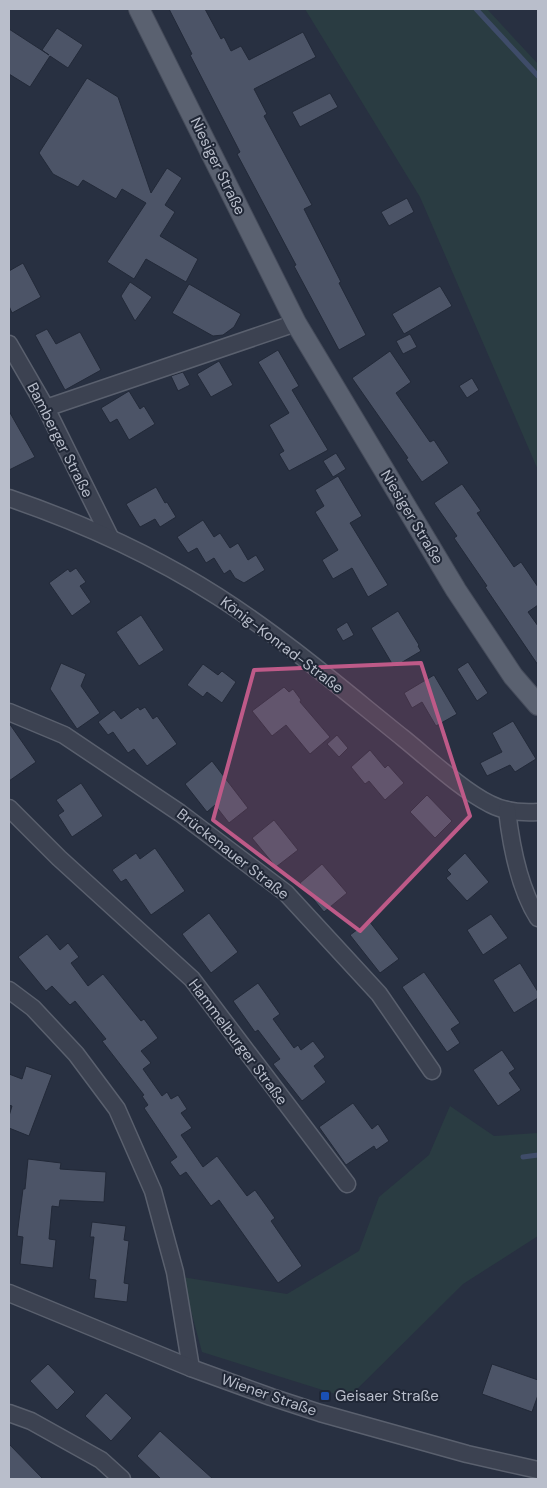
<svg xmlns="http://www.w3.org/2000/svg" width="547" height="1488" viewBox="0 0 547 1488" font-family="'DM Sans',sans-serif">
	<rect width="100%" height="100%" fill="#283041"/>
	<g fill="#2a3c42">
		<polygon points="305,9 487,9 538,64 538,470 420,197"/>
		<polygon points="450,1106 494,1136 538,1133 538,1236 463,1284 348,1398 202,1352 182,1277 287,1294 359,1251 379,1197 429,1155"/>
	</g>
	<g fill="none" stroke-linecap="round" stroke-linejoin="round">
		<g stroke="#3f4c69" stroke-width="5">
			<polyline points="476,9 538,76"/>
			<polyline points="523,1157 538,1155"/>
		</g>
	</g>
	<g fill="#4c5467" stroke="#222938">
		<polygon points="169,9 205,9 221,39 224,37 231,51 241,46 249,60 303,32 316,57 254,89 267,114 264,116 312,205 304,209 341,282 339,283 366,335 339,350 294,266 296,265 237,154 240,152 190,55 192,54"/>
		<polygon points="57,28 83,45 68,68 50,56 30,87 9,74 9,29 49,55 42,50"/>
		<polygon points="87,78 118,97 151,193 167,168 182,178 165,205 175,212 160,236 198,259 186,282 146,259 134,279 107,262 146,203 122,189 116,199 83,180 78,187 53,174 39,153"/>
		<polygon points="330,93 338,107 300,127 292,112"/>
		<polygon points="407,198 414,212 389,226 381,212"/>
		<polygon points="23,263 41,297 12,313 9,306 9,271"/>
		<polygon points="130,282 152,297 135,321 121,296"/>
		<polygon points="189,284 241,314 234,327 223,335 213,336 172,313"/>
		<polygon points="440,286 452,306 404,334 392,314"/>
		<polygon points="47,329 56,344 80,332 101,370 65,390 35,335"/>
		<polygon points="410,334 417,347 403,354 396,341"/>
		<polygon points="278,350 299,386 292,390 328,450 289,471 279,454 284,451 269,425 289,413 258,362"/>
		<polygon points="390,351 411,382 396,393 430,442 434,440 449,463 422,482 406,459 408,458 352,378"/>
		<polygon points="219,361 233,385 211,397 197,374"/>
		<polygon points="183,372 190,385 178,391 171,376"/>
		<polygon points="472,378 479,390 467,398 459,386"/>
		<polygon points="129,391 140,409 144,406 155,424 129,440 117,419 110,423 101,408"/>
		<polygon points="9,411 35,457 9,470"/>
		<polygon points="336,453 346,469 333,477 323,461"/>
		<polygon points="338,476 362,516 350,523 388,585 368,597 352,568 333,579 322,560 338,550 315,512 324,506 315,490"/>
		<polygon points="462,484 481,511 477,513 514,567 521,562 538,587 538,605 528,612 538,626 538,665 485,587 487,586 454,538 457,536 434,503"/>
		<polygon points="156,487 165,503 167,502 176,517 160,527 155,519 140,527 126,504"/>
		<polygon points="203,520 214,537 220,533 230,548 238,543 248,560 256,555 265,570 244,583 235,578 230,570 224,574 214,558 206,563 197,548 188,553 177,537"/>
		<polygon points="76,568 86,582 80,586 91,602 72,616 49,583 68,569 70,572"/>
		<polygon points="398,611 419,645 418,646 421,651 394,667 371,628"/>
		<polygon points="141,615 164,650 139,666 116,632"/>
		<polygon points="347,622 354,635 343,641 336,629"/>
		<polygon points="468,662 488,693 477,701 457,669"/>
		<polygon points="61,663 86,674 81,686 100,713 77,729 50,689"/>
		<polygon points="203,664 218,675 222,671 236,682 222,703 207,692 203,697 187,685"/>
		<polygon points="434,675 457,714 436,726 422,702 412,708 404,693"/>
		<polygon points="284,687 289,692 293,689 301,700 300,702 330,737 310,754 286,725 272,736 252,711"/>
		<polygon points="138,707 140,710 145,707 153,719 157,716 177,744 147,766 134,749 128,753 113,732 108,735 98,722 114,710 121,719"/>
		<polygon points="513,721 536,759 515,772 510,765 487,776 480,763 502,752 492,733"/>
		<polygon points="9,723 36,762 9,781"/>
		<polygon points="337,735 348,748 339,757 327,744"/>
		<polygon points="370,750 385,768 388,765 404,783 385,800 369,781 365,784 351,767"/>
		<polygon points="212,761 248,808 229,823 215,805 207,812 185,784"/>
		<polygon points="81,783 103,816 72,837 58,815 64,811 56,800"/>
		<polygon points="427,795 452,821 435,838 410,812"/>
		<polygon points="274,820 298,850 276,867 252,838"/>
		<polygon points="155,848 185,891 151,915 126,879 121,882 112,870 136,853 140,859"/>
		<polygon points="465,853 489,882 467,901 446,878 451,874 447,870"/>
		<polygon points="322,864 347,893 324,912 300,883"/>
		<polygon points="209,913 238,952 211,973 182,934"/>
		<polygon points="491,914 508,938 483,955 467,930"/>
		<polygon points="369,921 399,959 380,973 350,935"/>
		<polygon points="47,934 60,950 68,943 79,957 71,963 88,986 103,974 141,1021 144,1019 158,1038 141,1051 151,1063 143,1069 162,1096 167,1092 171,1099 178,1095 187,1109 181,1113 192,1128 181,1135 203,1167 217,1156 247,1196 255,1190 275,1218 271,1221 302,1266 278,1283 219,1200 211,1206 186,1172 180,1176 170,1162 177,1157 144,1108 148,1105 142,1096 144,1095 102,1041 106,1039 75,1001 70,1005 52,986 46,991 18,957"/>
		<polygon points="520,963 538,992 538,998 514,1013 493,980"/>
		<polygon points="424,972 460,1023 451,1029 460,1043 447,1052 402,987"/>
		<polygon points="258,983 280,1014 273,1019 294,1048 298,1045 301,1050 313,1041 325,1057 314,1066 326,1082 302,1101 273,1064 280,1059 258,1030 255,1032 233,1001"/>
		<polygon points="502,1050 515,1069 509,1073 521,1090 498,1106 473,1070"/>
		<polygon points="26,1066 52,1075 29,1136 9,1128 9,1116 12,1106 9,1105 9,1074 22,1079"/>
		<polygon points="353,1103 372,1129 378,1124 389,1141 376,1150 374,1146 346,1165 319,1127"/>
		<polygon points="28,1159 61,1163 60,1169 106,1172 104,1202 60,1200 59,1207 52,1206 49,1239 56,1240 53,1268 20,1264 23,1237 17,1236 23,1189 25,1189"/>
		<polygon points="92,1222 126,1226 124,1240 129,1241 124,1283 129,1284 127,1302 94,1298 96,1280 89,1279 94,1237 90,1237"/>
		<polygon points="48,1364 75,1392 57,1410 30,1381"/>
		<polygon points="492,1364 538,1380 538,1395 532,1412 482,1394"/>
		<polygon points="106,1393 132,1418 111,1441 85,1416"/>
		<polygon points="160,1431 213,1479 161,1479 137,1456"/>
		<polygon points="9,1444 43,1479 9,1479"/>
	</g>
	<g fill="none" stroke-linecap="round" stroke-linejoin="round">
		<defs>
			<g id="minor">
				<polyline points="9,344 46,408 110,537"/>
				<polyline points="46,408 296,323"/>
				<path d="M9 498C82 523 151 554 217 596 283 638 342 689 403 738 429 759 462 790 490 804 505 812 522 813 538 812"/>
				<polyline points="9,712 64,735 180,813 286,893 379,994 432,1071"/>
				<polyline points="9,808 59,858 192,979 347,1184"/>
				<path d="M507 810C511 845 519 888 538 918"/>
				<polyline points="9,990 33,1008 76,1054 117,1109 153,1191 175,1272 191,1368"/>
				<polyline points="9,1293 191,1368 271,1397 320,1413 467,1454 538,1470"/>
				<polyline points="9,1413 31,1421 101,1460 122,1479"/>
			</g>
			<polyline id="major" points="139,9 296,323 456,590 513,676 538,705"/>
		</defs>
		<use href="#minor" stroke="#5a606e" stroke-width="19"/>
		<use href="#major" stroke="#454b5a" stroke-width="22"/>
		<use href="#minor" stroke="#3c4251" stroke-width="16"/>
		<use href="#major" stroke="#5a6170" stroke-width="20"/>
	</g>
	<path fill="#be5a88" fill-opacity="0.2" stroke="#be5a88" stroke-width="4" stroke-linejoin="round" d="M421 663 470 816 360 931 213 820 254 670Z"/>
	<rect fill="#1a4fb4" stroke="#202736" stroke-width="2" x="320" y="1391" width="10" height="10" rx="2.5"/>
	<g text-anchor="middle" stroke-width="4" stroke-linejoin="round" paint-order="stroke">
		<g font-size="15" fill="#b9becb" stroke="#202736">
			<text transform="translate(218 166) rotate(64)" y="5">Niesiger Straße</text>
			<text transform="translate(60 440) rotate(63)" y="5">Bamberger Straße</text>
			<text transform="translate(412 517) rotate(59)" y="5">Niesiger Straße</text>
			<text transform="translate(282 645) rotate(37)" y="5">König-Konrad-Straße</text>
			<text transform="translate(233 854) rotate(38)" y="5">Brückenauer Straße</text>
			<text transform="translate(238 1042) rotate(53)" y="5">Hammelburger Straße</text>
			<text transform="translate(269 1395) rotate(19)" y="5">Wiener Straße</text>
		</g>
		<g font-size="15" fill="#b9becb" stroke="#202736" text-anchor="start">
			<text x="335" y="1401">Geisaer Straße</text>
		</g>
	</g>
	<rect width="547" height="1488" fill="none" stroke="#b9becb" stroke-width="20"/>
</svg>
